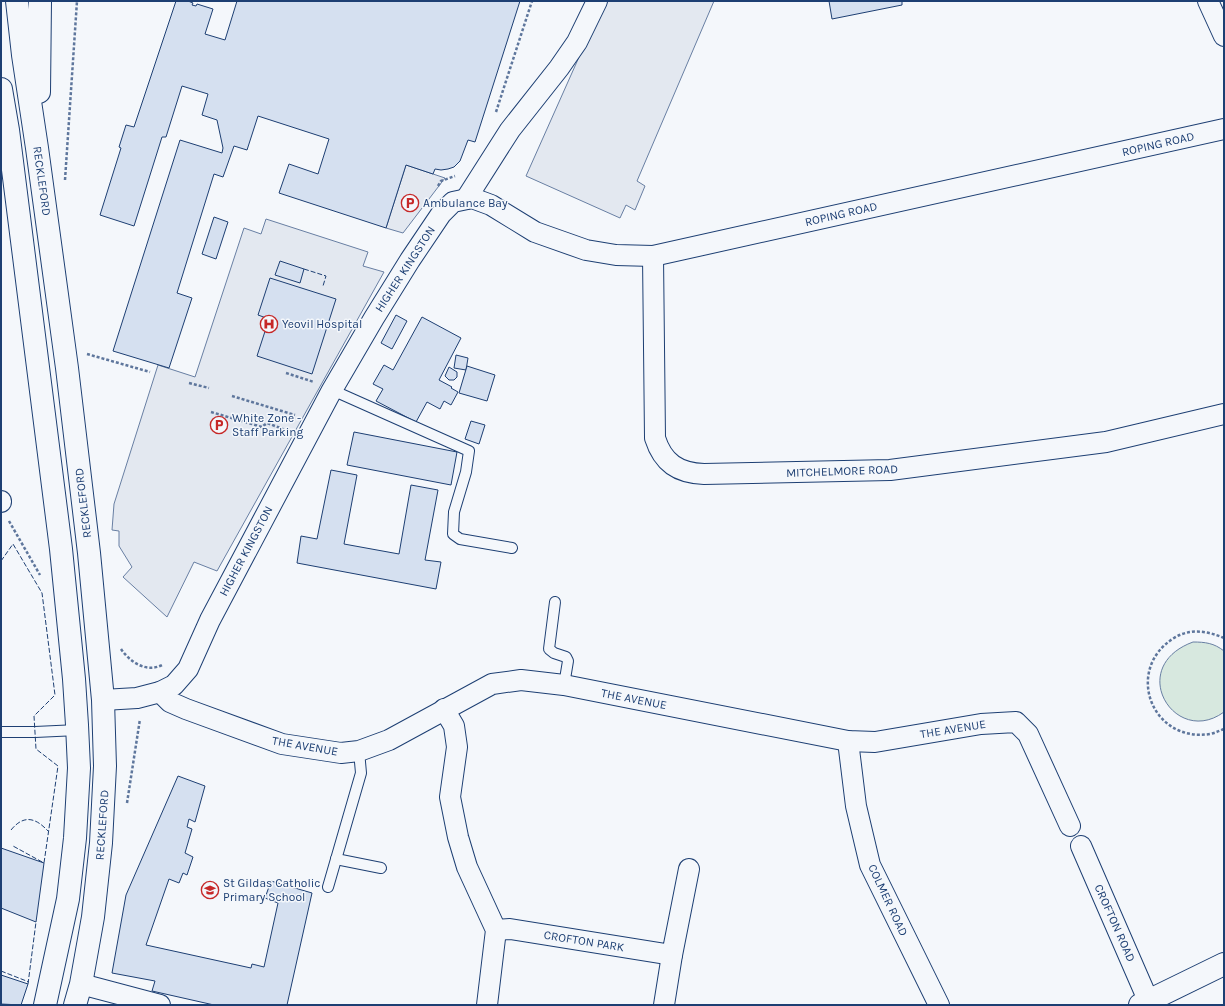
<svg xmlns="http://www.w3.org/2000/svg" width="1225" height="1006" viewBox="0 0 1225 1006" font-family="Karla,sans-serif">
	<rect width="100%" height="100%" fill="#f4f7fb"/>
	<path fill="#d7e8df" stroke="#687fa3" d="M1193 642C1205 642 1214 643 1224 651V712C1175 748 1125 667 1193 642Z"/>
	<g fill="#e3e8f0" stroke="#687fa3">
		<polygon points="604,1 714,1 637,181 645,186 635,210 626,205 620,218 526,176"/>
		<polygon points="406,165 445,178 403,233 386,228"/>
		<polygon points="266,219 368,252 363,266 384,272 217,571 194,562 167,617 123,577 132,567 119,546 119,531 112,530 114,504 158,365 195,377 244,228 261,234"/>
	</g>
	<g fill="#d5e0f0" stroke="#1d3f73">
		<polygon points="176,1 188,1 193,3 192,5 196,6 197,4 213,9 205,34 225,40 237,1 520,1 475,142 468,140 460,161 454,167 448,169 441,170 435,169 433,174 406,165 386,228 279,193 289,164 318,174 329,139 258,116 247,150 234,146 223,177 214,174 177,293 192,298 169,368 113,351 180,140 222,153 223,148 217,120 202,115 208,94 182,86 166,137 162,137 134,226 100,215 121,148 119,147 126,125 134,127"/>
		<polygon points="829,1 902,1 902,5 832,19"/>
		<polygon points="214,217 228,222 216,259 202,254"/>
		<polygon points="280,261 304,269 300,283 275,275"/>
		<polygon points="270,278 336,299 312,374 257,356 269,319 258,315"/>
		<polygon points="396,315 407,321 392,349 381,343"/>
		<polygon points="422,317 461,338 439,380 452,387 451,388 458,392 451,405 444,401 440,409 427,402 416,422 376,401 383,389 373,384 384,365 393,370"/>
		<polygon points="456,355 468,358 466,370 454,368"/>
		<polygon points="467,366 495,375 487,401 459,393"/>
		<polygon points="449,367 457,372 457,377 454,380 449,380 445,376"/>
		<polygon points="471,421 485,425 479,444 465,439"/>
		<polygon points="354,432 457,452 451,485 347,465"/>
		<polygon points="331,470 357,475 344,544 399,554 411,485 438,490 425,560 441,562 436,589 297,563 301,536 317,539"/>
		<polygon points="178,776 205,786 195,822 189,819 187,827 192,829 185,853 193,857 187,875 183,873 179,883 169,879 146,945 251,968 252,964 264,967 278,903 265,898 271,881 312,893 287,1005 214,1005 152,991 155,981 112,973 126,895"/>
		<polygon points="1,848 44,863 36,922 1,908"/>
		<polygon points="1,975 28,984 21,1005 1,1004"/>
	</g>
	<g fill="none" stroke-linecap="round" stroke-linejoin="round">
		<defs>
			<g id="service">
				<polyline points="332,390 469,451 466,472 454,512 453,534 460,539 512,548"/>
				<polyline points="555,602 549,649 554,653 566,657 568,661 564,685"/>
				<polyline points="1,732 35,732 78,730"/>
				<polyline points="336,859 381,868"/>
				<polyline points="328,887 361,773 359,751"/>
			</g>
			<g id="minor">
				<polyline points="1208,1 1224,36"/>
				<polyline points="466,199 510,130 559,68 577,42 597,1"/>
				<path d="M653 256 655 438C663 463 678 473 704 474L890 470 1106 442 1224 414"/>
				<polyline points="1,501 1,502"/>
				<polyline points="160,692 170,702 186,709 282,744 341,753 359,751 389,740 492,684 521,680 564,685 848,741 875,742 981,724 1016,722 1028,734 1070,826"/>
				<polyline points="103,700 137,698 160,692 174,685 188,669 210,620 332,390 374,318 410,260 441,214 453,202 472,198 491,205 535,232 586,250 616,255 653,256 1224,129"/>
				<polyline points="444,709 454,726 457,747 450,797 458,837 467,867 496,930 487,1005"/>
				<polyline points="848,741 856,806 870,865 939,1005"/>
				<polyline points="1081,846 1148,1000"/>
				<polyline points="496,930 510,929 672,955 689,869"/>
				<polyline points="81,984 160,1005"/>
				<polyline points="664,1005 672,955"/>
			</g>
			<polyline id="tertiary" points="1140,1005 1224,964"/>
			<g id="primary">
				<polyline points="17,1 23,55 37,148 67,368 89,553 103,700 105,766 101,843 93,917 81,984 75,1005"/>
				<polyline points="1,89 8,130 61,549 74,679 77,725 79,768 75,838 68,899 45,1005"/>
				<polyline points="39,92 40,1"/>
			</g>
		</defs>
		<use href="#service" stroke="#1d3f73" stroke-width="12"/>
		<use href="#minor" stroke="#1d3f73" stroke-width="22"/>
		<use href="#tertiary" stroke="#1d3f73" stroke-width="24"/>
		<use href="#primary" stroke="#1d3f73" stroke-width="24"/>
		<g stroke="#5e769c" stroke-width="2.5" stroke-dasharray="3 2" stroke-linecap="butt">
			<polyline points="496,112 532,1"/>
			<polyline points="65,180 77,1"/>
			<polyline points="438,186 441,181 455,176"/>
			<polyline points="87,354 150,372"/>
			<polyline points="286,373 314,382"/>
			<polyline points="189,383 209,388"/>
			<polyline points="232,396 295,415"/>
			<polyline points="211,412 262,427 267,423 288,431"/>
			<polyline points="9,521 40,575"/>
			<path d="M1224 638C1208 631 1190 628 1174 638 1124 669 1151 743 1210 734 1215 733 1219 731 1224 729"/>
			<path d="M121 649C130 662 146 673 162 665"/>
			<polyline points="127,803 140,719"/>
		</g>
		<use href="#service" stroke="#f4f7fb" stroke-width="10"/>
		<use href="#minor" stroke="#f4f7fb" stroke-width="20"/>
		<use href="#tertiary" stroke="#f4f7fb" stroke-width="22"/>
		<use href="#primary" stroke="#f4f7fb" stroke-width="22"/>
		<g stroke="#1d3f73" stroke-width="1" stroke-dasharray="5 2" stroke-linecap="butt">
			<polyline points="304,269 326,276 323,286"/>
			<polyline points="1,561 13,544 42,593 55,695 34,716 36,749 58,766 44,863 13,846"/>
			<path d="M11 830C24 814 36 818 48 831"/>
			<polyline points="1,971 29,982"/>
			<polyline points="28,984 36,922"/>
		</g>
	</g>
	<defs>
		<symbol id="parking-ring" viewBox="-11 -11 22 22"><circle r="9.5" fill="#f4f7fb" stroke="#c62828" stroke-width="1.5"/><path d="M-3.5-5.5H1a3.5 3.5 0 0 1 0 7H-1V5.5H-3.5ZM-1-3.4V-.6H.8a1.4 1.4 0 0 0 0-2.8Z" fill="#c62828"/></symbol>
		<symbol id="hospital-ring" viewBox="-11 -11 22 22"><circle r="9.5" fill="#f4f7fb" stroke="#c62828" stroke-width="1.5"/><path d="M-5-5h3v3.5h4V-5h3V5h-3V1.5h-4V5h-3Z" fill="#c62828"/></symbol>
		<symbol id="school-ring" viewBox="-11 -11 22 22"><circle r="9.5" fill="#f4f7fb" stroke="#c62828" stroke-width="1.5"/><path d="M0-5L7-2L0 1L-7-2ZM-4 1L0 2.5L4 1V4Q0 6-4 4Z" fill="#c62828"/></symbol>
	</defs>
	<g fill-rule="evenodd">
		<use href="#parking-ring" x="400" y="193" width="20" height="20"/>
		<use href="#hospital-ring" x="259" y="314" width="20" height="20"/>
		<use href="#parking-ring" x="209" y="415" width="20" height="20"/>
		<use href="#school-ring" x="200" y="880" width="20" height="20"/>
	</g>
	<g text-anchor="middle" stroke-width="3" stroke-linejoin="round" paint-order="stroke">
		<g font-size="12" fill="#1d3f73" stroke="#f4f7fb">
			<text transform="translate(1158 144) rotate(-13)" y="4">ROPING ROAD</text>
			<text transform="translate(42 181) rotate(82)" y="4">RECKLEFORD</text>
			<text transform="translate(841 214) rotate(-13)" y="4">ROPING ROAD</text>
			<text transform="translate(405 269) rotate(-57)" y="4">HIGHER KINGSTON</text>
			<text transform="translate(842 471) rotate(-2)" y="4">MITCHELMORE ROAD</text>
			<text transform="translate(83 503) rotate(-97)" y="4">RECKLEFORD</text>
			<text transform="translate(246 551) rotate(-62)" y="4">HIGHER KINGSTON</text>
			<text transform="translate(634 699) rotate(11)" y="4">THE AVENUE</text>
			<text transform="translate(953 729) rotate(-9)" y="4">THE AVENUE</text>
			<text transform="translate(305 746) rotate(10)" y="4">THE AVENUE</text>
			<text transform="translate(102 825) rotate(-86)" y="4">RECKLEFORD</text>
			<text transform="translate(888 900) rotate(65)" y="4">COLMER ROAD</text>
			<text transform="translate(1115 923) rotate(66)" y="4">CROFTON ROAD</text>
			<text transform="translate(584 941) rotate(9)" y="4">CROFTON PARK</text>
		</g>
		<g font-size="12" fill="#1d3f73" stroke="#f4f7fb" text-anchor="start">
			<text x="423" y="207">Ambulance Bay</text>
			<text x="282" y="328">Yeovil Hospital</text>
			<text x="232" y="422">White Zone -<tspan x="232" dy="14">Staff Parking</tspan></text>
			<text x="223" y="887">St Gildas Catholic<tspan x="223" dy="14">Primary School</tspan></text>
		</g>
	</g>
	<rect width="1225" height="1006" fill="none" stroke="#1d3f73" stroke-width="4"/>
</svg>
